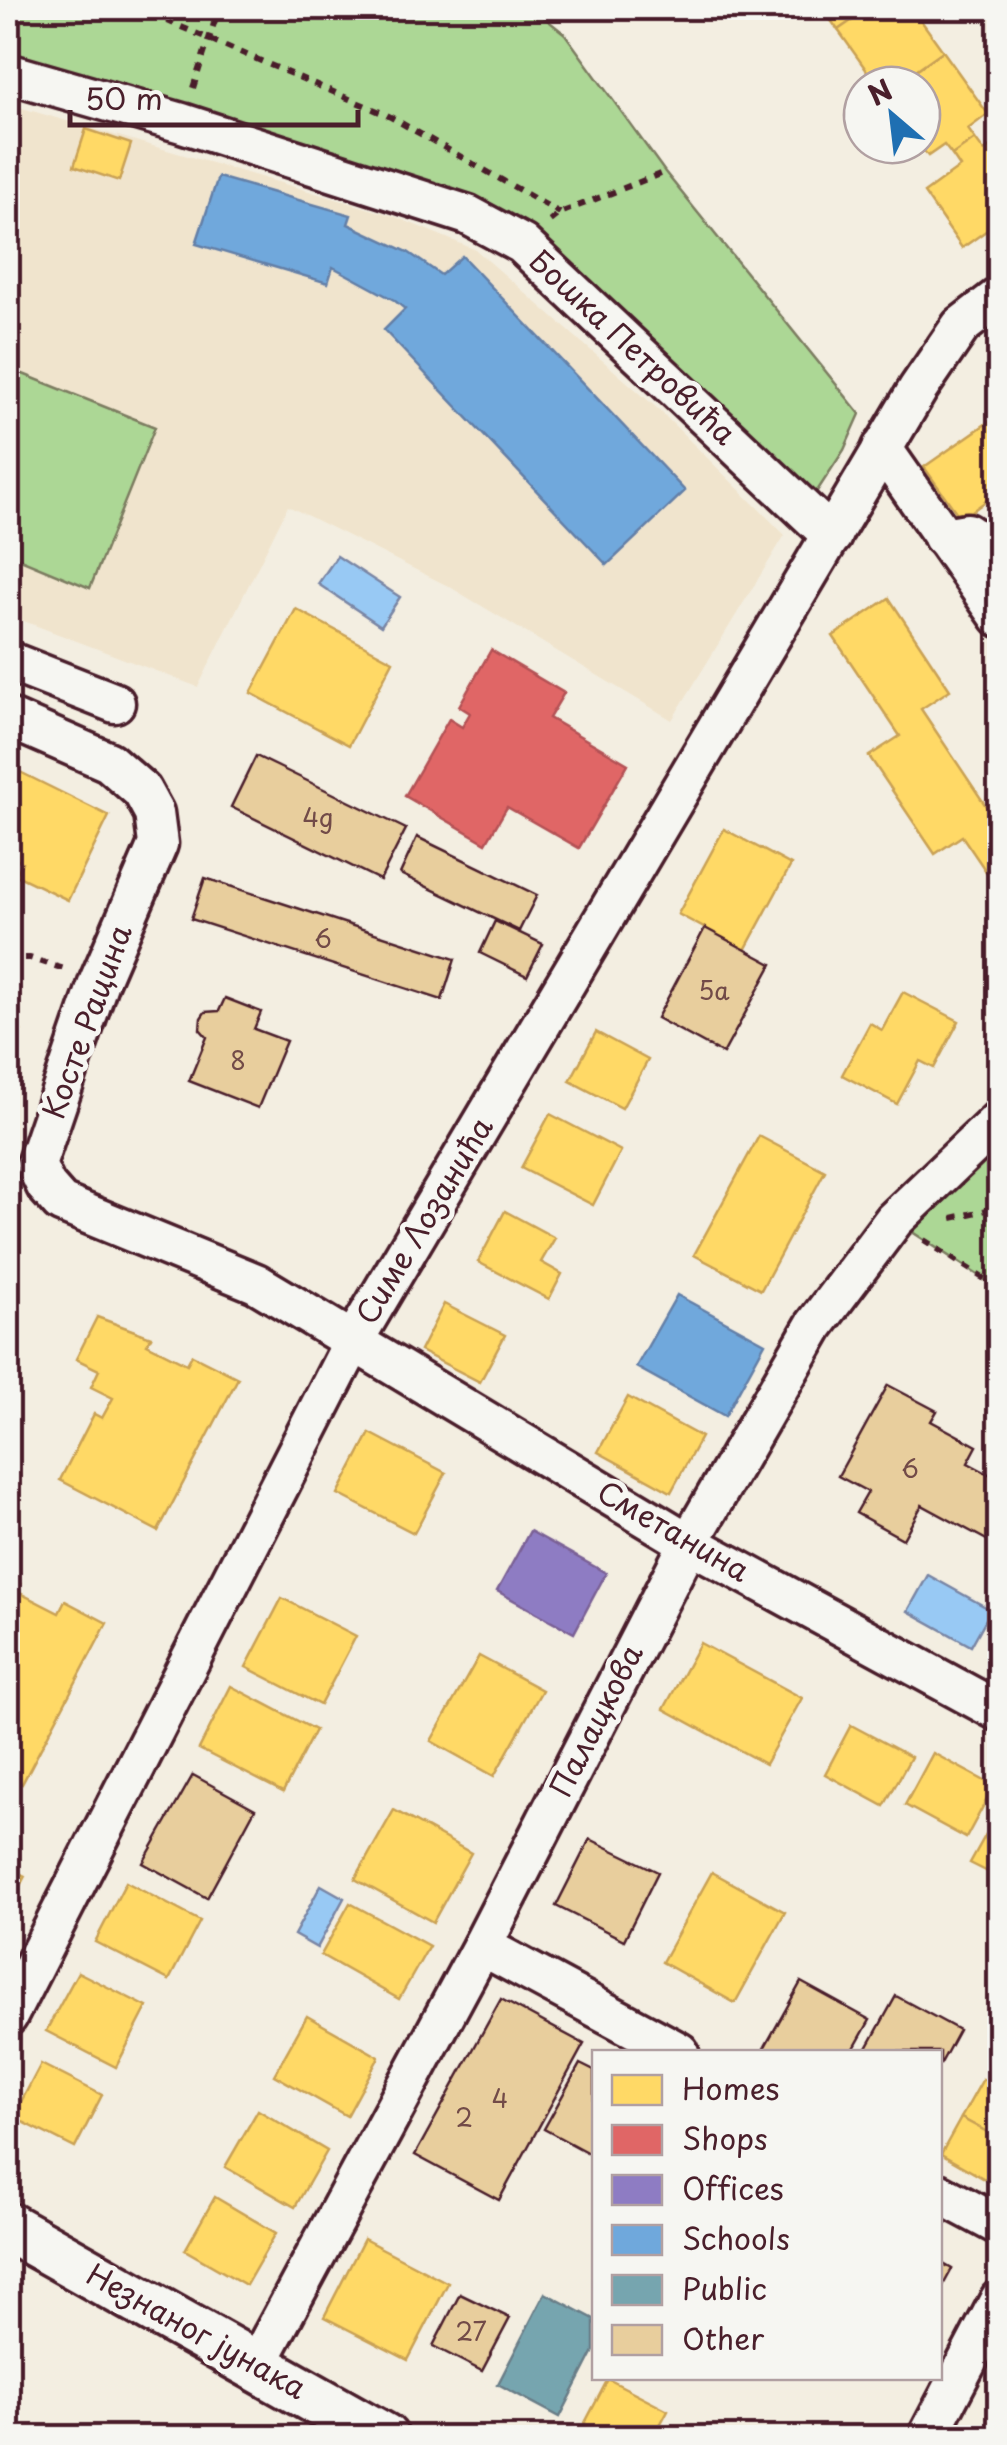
<svg xmlns="http://www.w3.org/2000/svg" width="1007" height="2445" viewBox="0 0 1007 2445" font-family="'Playpen Sans',sans-serif">
	<rect width="100%" height="100%" fill="#f3eee1"/>
	<filter id="ink" filterUnits="userSpaceOnUse"><feTurbulence type="fractalNoise" baseFrequency=".01" numOctaves="2"/><feDisplacementMap in="SourceGraphic" scale="20" xChannelSelector="R" yChannelSelector="G"/><feConvolveMatrix kernelMatrix="1 2 1 2 8 2 1 2 1" color-interpolation-filters="sRGB"/></filter>
	<g filter="url(#ink)">
		<polygon fill="#f0e4cd" points="8,104 391,215 476,250 658,409 785,535 672,720 450,587 288,506 198,687 8,615"/>
		<g fill="#acd795" stroke="#7b7b60" stroke-width="2.5">
			<polygon points="8,8 536,11 565,34 665,172 860,414 844,450 804,511 522,244 8,73"/>
			<polygon points="8,368 155,427 90,588 8,554"/>
			<polygon points="999,1119 999,1289 894,1220"/>
		</g>
		<g fill="#98c9f4" stroke="#7985a4" stroke-width="2.5">
			<polygon points="337,556 400,597 381,626 318,584"/>
			<polygon points="928,1575 991,1610 971,1646 908,1611"/>
			<polygon points="321,1885 344,1898 317,1948 294,1935"/>
		</g>
		<g fill="#ffd966" stroke="#c9a154" stroke-width="2.5">
			<polygon points="822,8 870,8 838,30"/>
			<polygon points="870,8 912,8 943,51 895,85 877,85 838,30"/>
			<polygon points="943,51 988,114 968,129 975,139 952,155 944,145 928,156 919,145 922,85 895,85"/>
			<polygon points="86,129 131,144 119,181 74,166"/>
			<polygon points="975,139 984,151 1000,140 1000,221 962,248 924,193 960,167 952,155"/>
			<polygon points="1000,414 1000,491 961,519 924,467"/>
			<polygon points="889,598 950,690 921,709 990,812 1000,805 1000,892 962,836 935,854 869,756 900,736 833,636"/>
			<polygon points="296,609 393,661 349,745 251,693"/>
			<polygon points="8,766 109,816 68,900 16,875 22,862 8,855"/>
			<polygon points="724,829 791,865 745,950 678,914"/>
			<polygon points="903,992 959,1021 934,1068 920,1061 897,1104 842,1075 870,1023 882,1030"/>
			<polygon points="8,1025 21,1031 8,1058"/>
			<polygon points="596,1032 648,1060 622,1108 570,1081"/>
			<polygon points="550,1114 621,1151 593,1205 521,1168"/>
			<polygon points="759,1136 825,1171 761,1290 694,1255"/>
			<polygon points="505,1211 555,1238 541,1262 562,1274 549,1299 478,1262"/>
			<polygon points="444,1304 505,1335 480,1382 420,1351"/>
			<polygon points="97,1317 151,1337 147,1344 187,1364 192,1355 238,1378 158,1531 60,1480 94,1414 102,1418 113,1398 91,1387 99,1370 76,1359"/>
			<polygon points="628,1397 701,1437 671,1492 598,1452"/>
			<polygon points="370,1433 446,1473 414,1533 338,1494"/>
			<polygon points="8,1578 20,1584 16,1591 59,1613 65,1601 107,1623 22,1784 8,1776"/>
			<polygon points="282,1598 356,1636 320,1705 246,1667"/>
			<polygon points="700,1643 802,1698 765,1764 664,1709"/>
			<polygon points="479,1656 542,1690 494,1776 431,1741"/>
			<polygon points="231,1686 315,1730 283,1792 199,1749"/>
			<polygon points="851,1725 911,1757 884,1806 825,1774"/>
			<polygon points="933,1753 994,1786 966,1838 905,1805"/>
			<polygon points="1000,1809 1000,1878 970,1863"/>
			<polygon points="394,1810 471,1853 433,1922 355,1879"/>
			<polygon points="8,1867 25,1876 8,1909"/>
			<polygon points="712,1872 785,1912 735,2003 662,1962"/>
			<polygon points="126,1882 200,1921 169,1980 95,1942"/>
			<polygon points="350,1903 429,1946 399,1999 321,1955"/>
			<polygon points="78,1972 147,2007 116,2067 46,2031"/>
			<polygon points="307,2016 379,2057 347,2116 274,2075"/>
			<polygon points="41,2064 102,2095 75,2148 13,2117"/>
			<polygon points="983,2079 1000,2088 1000,2139 961,2118"/>
			<polygon points="258,2110 327,2151 295,2207 225,2167"/>
			<polygon points="961,2118 1000,2139 1000,2165 990,2182 941,2154"/>
			<polygon points="215,2197 276,2233 246,2285 185,2250"/>
			<polygon points="364,2239 448,2283 408,2360 324,2317"/>
			<polygon points="608,2379 668,2410 653,2438 577,2438"/>
		</g>
		<polygon fill="#e06666" stroke="#b35154" stroke-width="2.5" points="491,650 564,693 549,718 628,764 579,848 507,807 486,843 405,796 449,719 462,727 470,713 459,706"/>
		<polygon fill="#8e7cc3" stroke="#7a6095" stroke-width="2.5" points="530,1531 606,1573 574,1633 497,1591"/>
		<g fill="#6fa8dc" stroke="#647fa7" stroke-width="2.5">
			<polygon points="218,177 351,215 348,224 408,252 441,275 462,256 685,491 607,565 384,330 405,309 394,300 333,267 328,283 196,244"/>
			<polygon points="677,1295 765,1343 725,1416 636,1367"/>
		</g>
		<polygon fill="#76a5af" stroke="#697d87" stroke-width="2.5" points="545,2293 594,2319 594,2351 560,2417 498,2384"/>
		<g fill="#e8ce9d" stroke="#4a1f2b" stroke-width="2.5">
			<polygon points="256,756 406,829 380,880 231,807"/>
			<polygon points="417,837 537,895 519,931 400,874"/>
			<polygon points="205,878 455,959 442,1000 191,919"/>
			<polygon points="495,921 543,944 527,976 480,953"/>
			<polygon points="705,928 772,964 723,1054 657,1018"/>
			<polygon points="225,998 261,1012 254,1029 286,1041 258,1108 189,1081 207,1037 200,1029 201,1018 205,1012 219,1011"/>
			<polygon points="888,1385 937,1411 931,1421 977,1446 968,1463 1000,1480 996,1545 922,1505 903,1539 856,1513 868,1492 838,1476"/>
			<polygon points="193,1775 255,1809 207,1898 143,1863"/>
			<polygon points="590,1839 658,1872 624,1940 556,1906"/>
			<polygon points="801,1982 870,2020 852,2052 762,2052"/>
			<polygon points="896,1996 959,2030 940,2065 940,2052 865,2052"/>
			<polygon points="501,1999 584,2044 499,2200 415,2155"/>
			<polygon points="580,2064 594,2071 594,2156 544,2129"/>
			<polygon points="940,2262 952,2269 940,2291"/>
			<polygon points="460,2294 510,2318 482,2371 433,2346"/>
		</g>
		<g fill="none" stroke-linecap="round" stroke-linejoin="round">
			<defs>
				<g id="minor">
					<polyline points="8,73 182,123 468,215 522,244 832,536"/>
					<polyline points="882,448 1000,617"/>
					<polyline points="943,537 967,533 1000,556"/>
					<polyline points="8,661 115,703"/>
					<polyline points="8,718 109,762 142,791 154,813 158,844 99,981 36,1165 46,1186 61,1203 256,1283 689,1543 1000,1712"/>
					<polyline points="482,1946 679,2052"/>
					<polyline points="8,2016 354,1340 918,389 961,326 1000,296"/>
					<polyline points="940,2194 1000,2226"/>
					<polyline points="256,2366 482,1946 689,1543 815,1325 894,1220 1000,1119"/>
					<polyline points="927,2438 1000,2299"/>
				</g>
				<polyline id="major" points="8,2227 384,2438"/>
			</defs>
			<use href="#minor" stroke="#4a1f2b" stroke-width="45"/>
			<use href="#major" stroke="#4a1f2b" stroke-width="55"/>
			<g stroke="#4a1f2b" stroke-width="6" stroke-dasharray="8 8" stroke-linecap="butt">
				<polyline points="137,8 387,115 560,213"/>
				<polyline points="193,88 219,8"/>
				<polyline points="550,221 560,213 665,172"/>
				<polyline points="8,958 30,958 64,969"/>
				<polyline points="952,1218 1000,1207"/>
				<polyline points="8,1220 16,1204"/>
				<polyline points="924,1240 1000,1289"/>
			</g>
			<use href="#minor" stroke="#f6f6f2" stroke-width="38"/>
			<use href="#major" stroke="#f6f6f2" stroke-width="48"/>
		</g>
	</g>
	<g text-anchor="middle" stroke-width="10" stroke-linejoin="round" paint-order="stroke">
		<g font-size="25" fill="#724b48">
			<text x="318" y="827">4g</text>
			<text x="323" y="948">6</text>
			<text x="714" y="1000">5a</text>
			<text x="238" y="1070">8</text>
			<text x="910" y="1478">6</text>
			<text x="500" y="2108">4</text>
			<text x="464" y="2127">2</text>
			<text x="471" y="2341">27</text>
		</g>
		<g font-size="30" fill="#4a1f2b" stroke="#f6f6f2">
			<text transform="translate(632 348) rotate(43)" y="10">Бошка Петровића</text>
			<text transform="translate(88 1022) rotate(-70)" y="10">Косте Рацина</text>
			<text transform="translate(425 1221) rotate(-59)" y="10">Симе Лозанића</text>
			<text transform="translate(673 1532) rotate(30)" y="10">Сметанина</text>
			<text transform="translate(597 1721) rotate(-63)" y="10">Палацкова</text>
			<text transform="translate(196 2332) rotate(29)" y="10">Незнаног јунака</text>
		</g>
	</g>
	<rect width="1007" height="2445" fill="none" stroke="#f6f6f2" stroke-width="40"/>
	<rect x="20" y="20" width="967" height="2405" fill="none" stroke="#4a1f2b" stroke-width="4" filter="url(#ink)"/>
	<rect x="592" y="2050" width="350" height="330" fill="#f6f6f2" stroke="#b1a0a2" stroke-width="2.5"/>
	<rect x="612" y="2075" width="50" height="30" fill="#ffd966" stroke="#b1a0a2" stroke-width="2.5"/>
	<text x="682" y="2100" font-size="30" fill="#4a1f2b">Homes</text>
	<rect x="612" y="2125" width="50" height="30" fill="#e06666" stroke="#b1a0a2" stroke-width="2.5"/>
	<text x="682" y="2150" font-size="30" fill="#4a1f2b">Shops</text>
	<rect x="612" y="2175" width="50" height="30" fill="#8e7cc3" stroke="#b1a0a2" stroke-width="2.5"/>
	<text x="682" y="2200" font-size="30" fill="#4a1f2b">Offices</text>
	<rect x="612" y="2225" width="50" height="30" fill="#6fa8dc" stroke="#b1a0a2" stroke-width="2.5"/>
	<text x="682" y="2250" font-size="30" fill="#4a1f2b">Schools</text>
	<rect x="612" y="2275" width="50" height="30" fill="#76a5af" stroke="#b1a0a2" stroke-width="2.5"/>
	<text x="682" y="2300" font-size="30" fill="#4a1f2b">Public</text>
	<rect x="612" y="2325" width="50" height="30" fill="#e8ce9d" stroke="#b1a0a2" stroke-width="2.5"/>
	<text x="682" y="2350" font-size="30" fill="#4a1f2b">Other</text>
	<g transform="translate(892 115) rotate(332)"><circle r="48" fill="#f6f6f2" stroke="#b1a0a2" stroke-width="2.5"/>
	<path d="M0-8L18 38L0 25L-18 38Z" fill="#1f6fb2"/>
	<text y="-15" font-size="28" font-weight="bold" text-anchor="middle" fill="#4a1f2b">N</text>
	</g>
	<path d="M70 110v15h288v-15" fill="none" stroke="#4a1f2b" stroke-width="5"/>
	<text x="85" y="110" font-size="30" fill="#4a1f2b" stroke="#f6f6f2" stroke-width="8" paint-order="stroke">50 m</text>
</svg>
